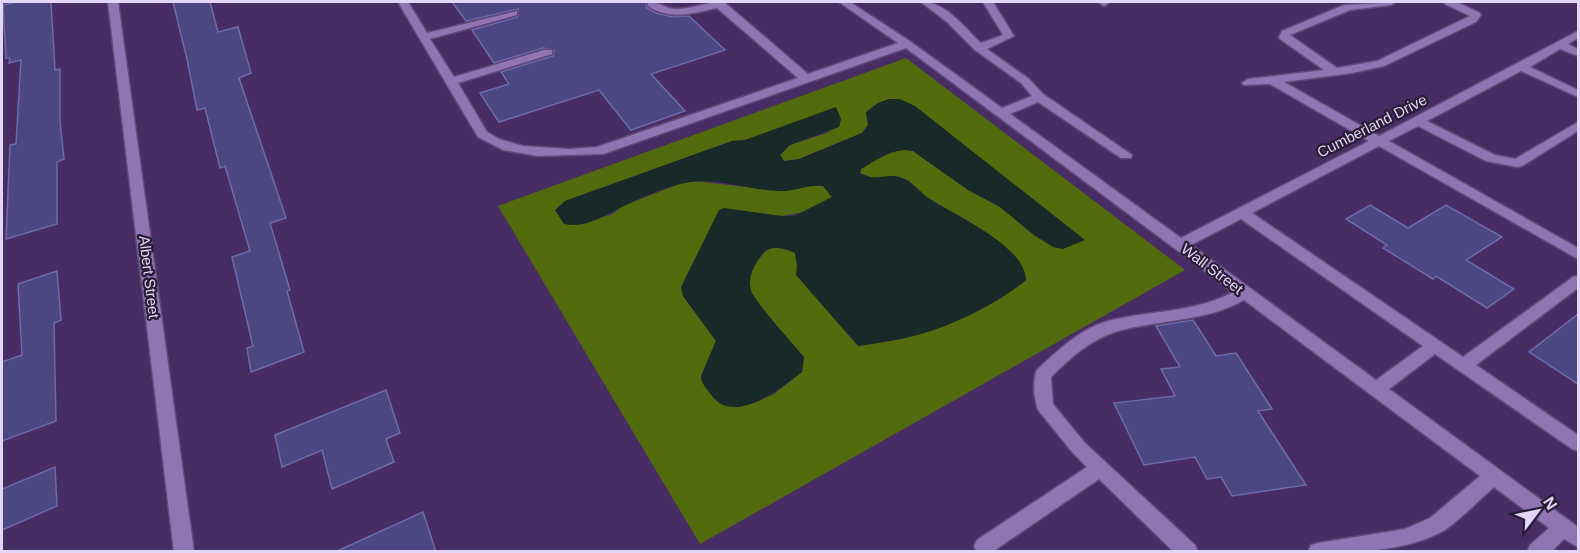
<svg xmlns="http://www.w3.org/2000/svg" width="1580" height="553" viewBox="0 0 1580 553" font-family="Arial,sans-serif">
	<rect width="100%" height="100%" fill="#482d64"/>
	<path fill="#526b0c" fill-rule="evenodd" d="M906 58 1185 270 700 544 498 206ZM889 99H899L915 106 1034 235 1000 207 968 190 913 151C895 146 876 160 861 169L860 173 873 178 894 176 908 180 929 199 970 222 1026 280C997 304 950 327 913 336 895 341 876 343 858 346L797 266 795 253C787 249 773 244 765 252 755 262 747 277 751 291 755 302 794 345 804 357L802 372 774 394 754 403 701 376 716 341 683 296 782 216 804 212 832 197 823 186 815 185 781 191 694 181 679 184 623 206 611 215 564 224 555 210 565 201 732 141 833 131 790 145 780 155 784 161 799 159 862 133 868 125 866 112 878 103Z"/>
	<path fill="#172a27" d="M889 99H899L915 106 1085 240 1063 249 1053 247 1034 235 1000 207 968 190 913 151C895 146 876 160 861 169L860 173C872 182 887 173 900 177 912 181 920 193 930 199 955 216 1025 245 1026 280 997 304 950 327 913 336 895 341 876 343 858 346L796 275 797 266 795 253C787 249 773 244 764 252 755 262 747 277 751 291 755 302 794 345 804 357L802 372C782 387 735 426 712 396 708 390 701 384 701 376L716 341 683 296 681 287 719 210 724 208 782 216H794L832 197 823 186C809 184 796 191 781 191 748 191 714 175 680 184 662 189 641 197 624 206 604 215 587 229 564 224L555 210 565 201 732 141 745 140 836 107 841 119 839 127 790 145 780 155 784 161 799 159 862 133 868 125 866 112 878 103Z"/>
	<g fill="#4c4783" stroke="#6d6ba9" stroke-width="1.5">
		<polygon points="17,2 51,2 55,70 60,69 60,121 64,159 57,162 57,224 6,239 10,145 16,144 21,60 9,63 10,58 6,58 3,5"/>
		<polygon points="173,2 210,2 218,32 238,27 251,73 239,78 286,218 270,223 290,290 287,291 304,352 251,372 247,348 253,346 232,257 250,251 225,166 220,168 205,108 197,110 187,59"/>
		<polygon points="452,2 646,2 647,8 656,13 673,17 689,16 725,50 651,74 685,111 631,130 599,90 499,122 480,93 509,84 501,72 553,56 554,50 543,48 494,63 472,30 518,17 518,9 466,21"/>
		<polygon points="1370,205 1408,228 1446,205 1502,237 1466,260 1514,289 1487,308 1436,276 1433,279 1383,248 1387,245 1346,219"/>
		<polygon points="57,271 61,320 54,323 56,421 2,441 2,362 22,355 18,284"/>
		<polygon points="1578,314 1578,384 1529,352"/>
		<polygon points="1193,320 1216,356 1236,353 1272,409 1258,411 1306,485 1232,496 1221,477 1207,479 1195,457 1144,465 1114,403 1175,396 1161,369 1180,367 1156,326"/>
		<polygon points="386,390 400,433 386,439 394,462 332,489 322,450 282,467 275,435"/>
		<polygon points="55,467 57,506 2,530 2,489"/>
		<polygon points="423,512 436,552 335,552"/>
	</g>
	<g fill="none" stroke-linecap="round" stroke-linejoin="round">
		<defs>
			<g id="minor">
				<polygon points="108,2 118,2 194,552 174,552"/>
				<path d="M398 2H408L427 33 517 11V15L430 39 454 77 544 50H552V54L458 83 487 132 499 139 523 146 569 149 597 147 798 78 717 8C694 13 670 21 648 6V2C658 1 666 9 676 9 693 9 708 1 724 2L808 74 898 43 839 2H850L911 42 1002 108 1032 96 1021 83 975 50 947 22 921 2C944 0 965 28 981 43L1003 35 983 2H993L1014 36 987 49 1029 79 1043 94 1132 155 1131 158H1121L1038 102 1010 114 1181 238 1369 141 1270 84 1244 85 1242 83 1248 79 1324 70 1280 39 1279 37 1282 31 1344 5 1396 2 1391 5 1350 10 1290 35 1337 68 1377 61 1470 16 1445 4 1444 2H1457L1480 13 1481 15 1476 22 1384 66 1352 73 1284 82 1379 136 1578 31V38L1568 44 1578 49V56L1560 49 1530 67 1578 90V97L1521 71 1427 121 1495 155 1515 159 1578 122V131L1522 166 1517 167 1486 161 1418 126 1389 141 1578 248V259L1379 146 1252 213 1463 357 1573 277 1578 276V288L1476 365 1578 435V451L1572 449 1435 354 1389 389 1578 527V547L1564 539 1551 552H1527L1530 545 1549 528 1494 487C1478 501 1462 518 1445 530 1404 553 1354 552 1308 552L1311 545 1318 543 1405 529 1430 518 1480 476 1244 300C1203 323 1158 319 1115 332 1090 340 1069 359 1051 377L1053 404 1085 443 1195 545 1198 552H1174L1099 479 992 552H977L974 546 977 540 1087 467 1073 453 1039 411C1034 402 1032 380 1037 370 1057 351 1080 329 1108 321 1150 310 1195 313 1233 292L906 48 603 154 538 156 503 150 478 137ZM1241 219 1423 346 1376 380 1191 245Z"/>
				<polygon points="1098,2 1108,2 1109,3 1104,6"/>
			</g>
		</defs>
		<use href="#minor" stroke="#614979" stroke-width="3"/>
		<use href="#minor" fill="#9174b2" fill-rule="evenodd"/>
	</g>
	<g text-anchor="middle" stroke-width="4.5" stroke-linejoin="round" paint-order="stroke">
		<g font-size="15" fill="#e3d5f7" stroke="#291d36">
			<text transform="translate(1372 126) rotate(-27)" y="5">Cumberland Drive</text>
			<text transform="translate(1212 269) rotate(37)" y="5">Wall Street</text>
			<text transform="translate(149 277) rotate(83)" y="5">Albert Street</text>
		</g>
	</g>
	<rect width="1580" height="553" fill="none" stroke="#e3d5f7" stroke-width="6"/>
	<g transform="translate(1538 511) rotate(58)" stroke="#291d36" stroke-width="4.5" paint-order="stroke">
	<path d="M0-4.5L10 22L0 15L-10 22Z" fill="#e3d5f7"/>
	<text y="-9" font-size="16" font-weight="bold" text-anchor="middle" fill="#e3d5f7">N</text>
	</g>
</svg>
